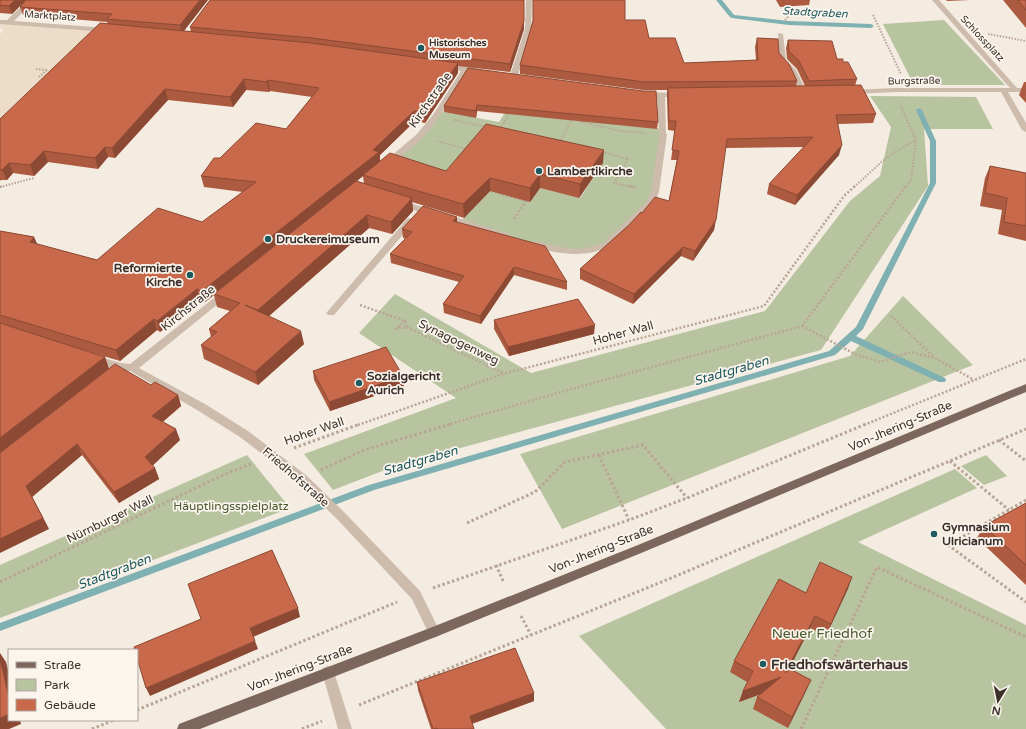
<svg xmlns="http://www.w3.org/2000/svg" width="1026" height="729" viewBox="0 0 1026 729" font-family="'Varela Round',sans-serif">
	<rect width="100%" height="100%" fill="#f4ebe1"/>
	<g fill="#b8c4a0" fill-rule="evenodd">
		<polygon points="944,20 1005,85 914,85 883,24"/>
		<polygon points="870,96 976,97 993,129 924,129 928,186 821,350 398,465 333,490 304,454 456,398 359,333 395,294 531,373 765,311 850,201 880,176 891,127"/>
		<path d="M439 111 499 122 506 111 663 129 651 202 600 249 564 251 503 235 462 220 484 197 387 164 419 137ZM603 163 580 198 540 188 529 202 488 164Z"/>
		<polygon points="903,296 973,365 562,529 520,454 850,356"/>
		<polygon points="247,455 290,508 0,618 0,565"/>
		<polygon points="986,455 1007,476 984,485 961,466"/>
		<polygon points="955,469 977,488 858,542 1026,625 1026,729 666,729 579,636"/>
	</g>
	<polygon fill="#ecdcc8" points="0,22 99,29 0,124 0,33 4,32 0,27"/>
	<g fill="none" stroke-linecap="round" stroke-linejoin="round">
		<g fill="#7fb0b2" fill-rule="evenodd">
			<polygon points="716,0 722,0 734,15 789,21 871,24 874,26 871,28 789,25 732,18 730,17"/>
			<polygon points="919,108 922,110 936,141 936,183 863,329 856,336 945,378 946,380 945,382 939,382 851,341 835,355 374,490 0,631 0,623 369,485 829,351 856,327 930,183 930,141 916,110"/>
		</g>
		<g stroke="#b9a596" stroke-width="2" stroke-dasharray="1.5 1.5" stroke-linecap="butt">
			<polyline points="873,15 901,74"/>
			<polyline points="785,20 790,15"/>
			<polyline points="988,34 1026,41"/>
			<polyline points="36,69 47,70"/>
			<polyline points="39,77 47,70"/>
			<polyline points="901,106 916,140 911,180 906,187"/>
			<polyline points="454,120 487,127"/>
			<polyline points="579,121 620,131 645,133"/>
			<polyline points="500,129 510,113"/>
			<polyline points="437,141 467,149"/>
			<polyline points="559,143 572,119"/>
			<polyline points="602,152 628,159 614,183 633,187"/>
			<polyline points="0,187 34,178"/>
			<polyline points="854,187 887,157 916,140"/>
		</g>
		<g stroke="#b9a596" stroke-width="2.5" stroke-dasharray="2 2" stroke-linecap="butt">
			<polyline points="629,186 637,188"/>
			<polyline points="0,187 3,186"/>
			<polyline points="487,190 526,201 513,220"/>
			<polyline points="360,305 405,321"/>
			<polyline points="891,316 934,357"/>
			<polygon points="405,321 407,327 396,329"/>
			<polyline points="802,326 855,354 880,362 911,352 935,358 974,380"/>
			<polyline points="407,327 503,373"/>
			<polyline points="358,425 503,374 764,306 844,196 855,186"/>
			<polyline points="447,425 568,390 802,326 906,186"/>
			<polyline points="864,425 1026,359"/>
		</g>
		<g stroke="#b9a596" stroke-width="3" stroke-dasharray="2.5 2.5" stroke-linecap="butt">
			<polyline points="999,440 1026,461"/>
			<polyline points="294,448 360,424"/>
			<polyline points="599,455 629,520"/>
			<polyline points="950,461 1009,510"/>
			<polyline points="321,470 364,450 451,424"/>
			<polyline points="1026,500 948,545 1026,602"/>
			<polyline points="467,523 535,492 565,462 643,445 687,498"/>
			<polyline points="496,565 504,583"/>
			<polyline points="0,582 223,475 251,464"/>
			<polyline points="433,588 629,520 687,498 866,424"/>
			<polyline points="521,616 531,635"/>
			<polyline points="359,705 664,581 1026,429"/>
			<polyline points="137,710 397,602"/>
			<polyline points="92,729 114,720"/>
			<polyline points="302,729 322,721"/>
			<polyline points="801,729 877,567 1026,637"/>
		</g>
		<polygon fill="#cdbbac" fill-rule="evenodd" points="410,218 414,221 413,223 334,315 328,315 326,313 328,311 407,219"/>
		<g fill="#cdbbac" fill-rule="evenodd">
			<polygon points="28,0 35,0 14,21 107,28 110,30 107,32 0,24 0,20 7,20"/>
			<polygon points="526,0 532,0 531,29 518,76 514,78 510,76 525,29"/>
			<polygon points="778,33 783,34 786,60 796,70 807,93 806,95 800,95 789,71 779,61"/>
			<path d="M442 65C450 64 478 67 484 71L480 73 468 72 440 116 422 139 390 166H384V162L416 135 433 115 461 71 442 69Z"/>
			<polygon points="895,88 898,88 898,92 851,94 847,92 851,90"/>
			<polygon points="640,92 681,93 685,95 681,97 665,97 666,136 663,136 659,134 657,97 640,96"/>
		</g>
		<g fill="#cdbbac" fill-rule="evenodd">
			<polygon points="932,0 939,0 1017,88 1026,88 1026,92 1008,92 1026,123 1026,132 1022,130 1001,92 892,92 892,88 1010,88"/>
			<path d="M660 132H663L667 134 659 192 655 202 610 246C584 259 558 254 531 246L530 244 531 242 534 241C558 247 581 254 604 242L647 201 651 192Z"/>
			<polygon points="400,200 510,234 511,236 510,238 504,238 397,205 396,203"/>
			<polygon points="226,290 231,293 229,295 139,368 205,404 248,431 307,476 344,512 420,591 440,632 438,636 434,638 430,636 412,599 336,518 299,482 240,437 197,410 130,371 120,371 89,360 88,358 93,355 121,363 130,364 223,291"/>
			<polygon points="328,666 333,668 334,672 352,729 338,729 322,672 323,668"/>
		</g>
		<polygon fill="#7d675c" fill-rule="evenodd" points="1026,384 1026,392 646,551 438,636 200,729 177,729 179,724 430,628 638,545"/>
	</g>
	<g fill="#ac5a40" fill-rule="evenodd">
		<path d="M0 0H208L184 31 191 32 190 27 524 0V29L510 72 458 66V73L425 123 415 121 380 155V161L446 171 603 163 579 198 540 188 530 202 490 191 464 218 412 202 413 211 392 234 369 228 269 316 304 344 258 385 204 359 201 345 211 337 209 329 230 311 217 307 214 295 205 302 200 300 160 332 157 330 120 361 53 341 105 357 109 369 0 453V231L34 237 37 244 97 260 202 222 243 192 204 187 201 176 220 158 286 129 312 97 270 91 269 92 246 90 233 107 168 100 115 158 108 157 98 169 48 162 34 176 13 173 7 180H1L0 181V119L108 24 107 22 23 15 20 7 24 2 12 14 0 13ZM363 176 364 184 357 181Z"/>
		<polygon points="776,0 810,0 809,5 780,7"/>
		<polygon points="946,0 970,0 947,1"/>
		<polygon points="1003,0 1026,0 1026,28"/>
		<polygon points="625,20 649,38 684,63 756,60 755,47 757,38 779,53 797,81 796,86 805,86 797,69 787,59 786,48 788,40 843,62 857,79 855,86 876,114 873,123 838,124 839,155 795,205 767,194 769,184 804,147 725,148 714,230 693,261 681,256 633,304 580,279 580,269 642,213 669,201 677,160 671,160 675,131 668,130 667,97 667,90 643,90 520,74 520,65 533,21"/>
		<polygon points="468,68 658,122 657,129 477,111 476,118 444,112 444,106"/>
		<polygon points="1024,82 1026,82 1026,103 1019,95"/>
		<polygon points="990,166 1026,173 1026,241 998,234 1002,210 980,206 985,178"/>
		<polygon points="457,222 567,282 567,290 514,275 481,324 444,313 443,304 459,282 391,263 390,254 406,239 403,238 402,229"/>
		<polygon points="494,320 594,334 509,356 494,329"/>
		<polygon points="313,371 404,386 330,411 314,380"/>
		<polygon points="151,385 178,395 181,406 163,422 180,440 152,466 155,468 159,479 119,503 82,455 32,497 49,529 0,453"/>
		<polygon points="1026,503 1026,585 977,538 984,526"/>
		<polygon points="852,577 826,636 810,628 788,671 806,691 788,728 753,709 757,697 761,694 739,702 743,691 747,682 730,672 734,661 806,593"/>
		<polygon points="417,682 534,693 534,701 472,724 474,729 431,729 418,690"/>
	</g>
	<g fill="#8c4a34">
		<polygon points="15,0 26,0 12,14 9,6"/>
		<polygon points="200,0 208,0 182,33 180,25"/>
		<polygon points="524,0 524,29 510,72 510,64"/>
		<polygon points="458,63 458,73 425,123 424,112"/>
		<polygon points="244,79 246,90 233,107 230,97"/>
		<polygon points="268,80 270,91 269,92 267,82"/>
		<polygon points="165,89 168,100 115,158 112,148"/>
		<polygon points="477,105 477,111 476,118 476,111"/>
		<polygon points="414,111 415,121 380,155 380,162 363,175 363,176 215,294 214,294 214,295 205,302 202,291 373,150"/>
		<polygon points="842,145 839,155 795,205 797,195"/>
		<polygon points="105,147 108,157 98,169 95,158"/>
		<polygon points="604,150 603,163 579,198 580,184"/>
		<polygon points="44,151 48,162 34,176 30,165"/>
		<polygon points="9,163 13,173 7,180 2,170"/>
		<polygon points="540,174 540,188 530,202 530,188"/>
		<polygon points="490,178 490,191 464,218 463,204"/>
		<polygon points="412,198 413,211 392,234 391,222"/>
		<polygon points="367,215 369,228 261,323 258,310"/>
		<polygon points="457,217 457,225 453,221"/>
		<polygon points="716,220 714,230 693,261 695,251"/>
		<polygon points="34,237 39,248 30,242"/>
		<polygon points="683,247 681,256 633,304 634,294"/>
		<polygon points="514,267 514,275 481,324 480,316"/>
		<polygon points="197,289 200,300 160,332 157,321"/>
		<polygon points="154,319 157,330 120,361 116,350"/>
		<polygon points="595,325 594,334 509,356 508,347"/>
		<polygon points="301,331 304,344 258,385 255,372"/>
		<polygon points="105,357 109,369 0,453 0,438"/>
		<polygon points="403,376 404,386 330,411 329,402"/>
		<polygon points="178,395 181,406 156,427 152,416"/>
		<polygon points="176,429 180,440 150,468 145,457"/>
		<polygon points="77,444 82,455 32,497 49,529 0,553 0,539 26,486"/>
		<polygon points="155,468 159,479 119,503 114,492"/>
		<polygon points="852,577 848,589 826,636 831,624"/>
		<polygon points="298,608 300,617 253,637 250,628"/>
		<polygon points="815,616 810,628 781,685 785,673"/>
		<polygon points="255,641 258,649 150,696 146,688"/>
		<polygon points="0,653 6,662 9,674 9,698 0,659"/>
		<polygon points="781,677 777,688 739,702 743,691"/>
		<polygon points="811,680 806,691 788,728 792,717"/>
		<polygon points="534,693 534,701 470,724 470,716"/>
		<polygon points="9,714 9,720 20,720 21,724 9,729 0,729 0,718"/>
	</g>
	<g fill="#c8694b" stroke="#8c4a34">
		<polygon points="0,0 15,0 9,6 0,5"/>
		<polygon points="26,0 200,0 180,25 106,19 112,14 20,7"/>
		<polygon points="210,0 524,0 524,21 510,64 312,38 190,27"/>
		<polygon points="533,0 625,0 625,20 645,20 649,38 675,38 684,63 758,60 757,38 778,39 779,53 789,64 797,81 644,82 520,65 533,21"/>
		<polygon points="1018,0 1026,0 1026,10"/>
		<polygon points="100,23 311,43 458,63 424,112 414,111 373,150 379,152 202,291 197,289 157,321 154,319 116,350 0,315 0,231 34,237 30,242 97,260 158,208 202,222 256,182 201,176 214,158 220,158 256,123 286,129 319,88 268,80 267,82 244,79 230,97 165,89 112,148 105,147 95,158 44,151 30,165 9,163 2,170 0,169 0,119"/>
		<polygon points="788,40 832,41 837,59 843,59 843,62 848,62 857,79 809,81 799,61 789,51"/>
		<polygon points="468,68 643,91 656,91 658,122 477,105 476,111 444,106"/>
		<polygon points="861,85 876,114 836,115 842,145 797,195 769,184 813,137 727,139 716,220 695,251 683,247 634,294 580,269 628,226 641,212 642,213 655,197 669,201 679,151 672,150 676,121 669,121 668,88"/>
		<polygon points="486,124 604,150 580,184 540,174 530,188 490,178 463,204 363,175 390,153 446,171"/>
		<polygon points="990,166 1026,173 1026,226 1004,222 1007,198 985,193"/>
		<polygon points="356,181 412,198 391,222 367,215 258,310 245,305 301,331 255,372 201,345 217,332 209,329 240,303 214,294"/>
		<polygon points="423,206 457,217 453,221 545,246 567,282 514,267 480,316 443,304 464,276 390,254 412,232 402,229"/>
		<polygon points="578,299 595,325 508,347 494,320"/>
		<polygon points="0,323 105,357 0,438"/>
		<polygon points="386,347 403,376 329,402 313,371"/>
		<polygon points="115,364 151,385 155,382 178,395 152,416 176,429 145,457 155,468 114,492 77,444 26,486 43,518 0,539 0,453"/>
		<polygon points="1026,503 1026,565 984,526"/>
		<polygon points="272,550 298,608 250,628 255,641 146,688 137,658 137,650 135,650 134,647 201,619 188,584"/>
		<polygon points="820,562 852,577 831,624 815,616 785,673 790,669 811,680 792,717 757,697 781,677 743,691 753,671 734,661 779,579 806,593"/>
		<polygon points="515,648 534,693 470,716 474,729 438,729 437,728 433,729 417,682"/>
		<polygon points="0,659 9,698 9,714 0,718"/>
	</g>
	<g fill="#1f5a5e" stroke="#fbf5ee" stroke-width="1.5">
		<circle cx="421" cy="48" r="4"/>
		<circle cx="539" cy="171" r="4"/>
		<circle cx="268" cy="239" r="4"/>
		<circle cx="190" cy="275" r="4"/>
		<circle cx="359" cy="383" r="4"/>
		<circle cx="934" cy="534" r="4"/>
		<circle cx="763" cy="664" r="4"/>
	</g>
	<g text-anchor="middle" stroke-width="3.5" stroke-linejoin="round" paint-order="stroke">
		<g font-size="10" fill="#3b302b" stroke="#fbf5ee">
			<text transform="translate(50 15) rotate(4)" y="4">Marktplatz</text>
			<text transform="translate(983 38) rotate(47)" y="4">Schlossplatz</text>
			<text transform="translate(914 80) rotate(-1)" y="4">Burgstraße</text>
		</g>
		<g font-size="10" font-weight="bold" fill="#3b302b" stroke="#fbf5ee" text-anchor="start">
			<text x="429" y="46">Historisches<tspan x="429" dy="12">Museum</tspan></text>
		</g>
		<g font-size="11" font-style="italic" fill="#1f5a5e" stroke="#fbf5ee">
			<text transform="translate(815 12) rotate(3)" y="4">Stadtgraben</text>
		</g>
		<g font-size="12" fill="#3b302b" stroke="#fbf5ee">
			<text transform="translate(430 100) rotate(-55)" y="4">Kirchstraße</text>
			<text transform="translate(188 308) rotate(-39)" y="4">Kirchstraße</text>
			<text transform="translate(623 333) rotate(-15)" y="4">Hoher Wall</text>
			<text transform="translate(459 342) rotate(26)" y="4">Synagogenweg</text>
			<text transform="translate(900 426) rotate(-23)" y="4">Von-Jhering-Straße</text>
			<text transform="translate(314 431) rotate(-19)" y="4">Hoher Wall</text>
			<text transform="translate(296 477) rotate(41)" y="4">Friedhofstraße</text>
			<text transform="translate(110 519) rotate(-26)" y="4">Nürnburger Wall</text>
			<text transform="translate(601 549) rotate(-22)" y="4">Von-Jhering-Straße</text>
			<text transform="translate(300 668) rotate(-21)" y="4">Von-Jhering-Straße</text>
		</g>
		<g font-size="12" font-weight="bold" fill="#3b302b" stroke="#fbf5ee" text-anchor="start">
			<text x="547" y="175">Lambertikirche</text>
			<text x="276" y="243">Druckereimuseum</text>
			<text x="182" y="272" text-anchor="end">Reformierte<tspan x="182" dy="14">Kirche</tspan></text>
			<text x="367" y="380">Sozialgericht<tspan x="367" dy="14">Aurich</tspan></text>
			<text x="942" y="531">Gymnasium<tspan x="942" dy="14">Ulricianum</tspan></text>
		</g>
		<g font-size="12" fill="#4a5a2e" stroke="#fbf5ee">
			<text x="231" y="510">Häuptlingsspielplatz</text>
		</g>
		<g font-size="13" font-style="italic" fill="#1f5a5e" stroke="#fbf5ee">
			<text transform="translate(731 370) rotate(-16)" y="5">Stadtgraben</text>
			<text transform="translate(420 460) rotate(-16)" y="5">Stadtgraben</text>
			<text transform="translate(114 571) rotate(-21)" y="5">Stadtgraben</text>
		</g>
		<g font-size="14" fill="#4a5a2e" stroke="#fbf5ee">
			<text x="822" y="638">Neuer Friedhof</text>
		</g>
		<g font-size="14" font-weight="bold" fill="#3b302b" stroke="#fbf5ee" text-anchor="start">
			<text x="771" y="669">Friedhofswärterhaus</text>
		</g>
	</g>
	<rect x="8" y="649" width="130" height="72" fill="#fbf5ee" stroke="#aea6a0"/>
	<rect x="16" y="662" width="20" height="6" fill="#7d675c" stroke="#aea6a0"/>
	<text x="44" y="669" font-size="12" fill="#3b302b">Straße</text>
	<rect x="16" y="679" width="20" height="12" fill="#b8c4a0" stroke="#aea6a0"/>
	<text x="44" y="689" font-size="12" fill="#3b302b">Park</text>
	<rect x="16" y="699" width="20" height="12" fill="#c8694b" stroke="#aea6a0"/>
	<text x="44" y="709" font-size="12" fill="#3b302b">Gebäude</text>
	<g transform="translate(998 701) rotate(190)" stroke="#fbf5ee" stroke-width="3" paint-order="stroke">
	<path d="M0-3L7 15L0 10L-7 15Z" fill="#3b302b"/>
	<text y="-6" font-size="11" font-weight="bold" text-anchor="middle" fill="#3b302b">N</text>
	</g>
</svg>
